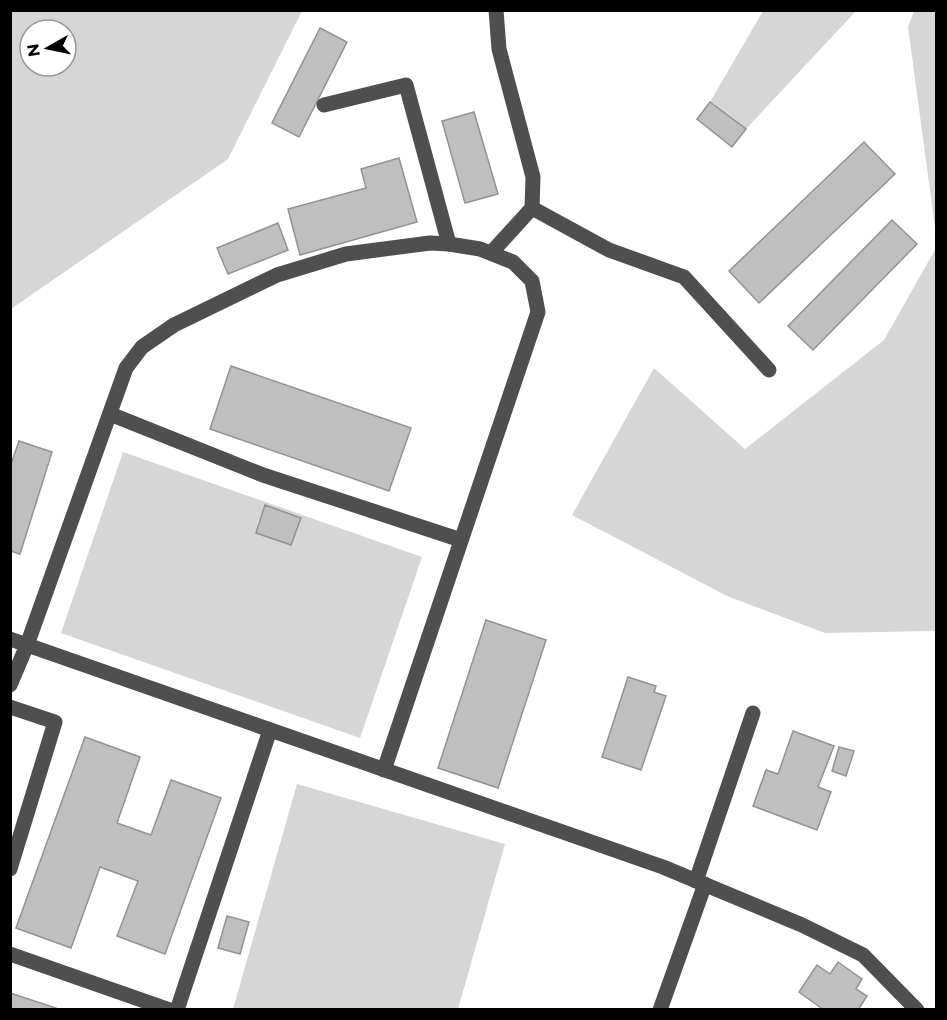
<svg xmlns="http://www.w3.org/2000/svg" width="947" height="1020" viewBox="0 0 947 1020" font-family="Montserrat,sans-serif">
	<rect width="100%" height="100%" fill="#fff"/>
	<g fill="#d6d6d6" fill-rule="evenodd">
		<path d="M11 10 302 11 228 159 11 309ZM30 30H66V66H30Z"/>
		<polygon points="763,11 856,11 746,129 710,102"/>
		<polygon points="914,11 936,11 936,235 908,27"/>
		<polygon points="936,248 936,631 825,633 727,596 572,515 654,368 745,449 884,340"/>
		<polygon points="123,452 422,557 360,738 61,633"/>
		<polygon points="297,784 505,844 458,1009 233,1009"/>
	</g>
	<g fill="#bfbfbf" stroke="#939393" stroke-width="1.5">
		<polygon points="320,28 347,42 299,137 272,123"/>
		<polygon points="710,102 746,129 732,147 697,119"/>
		<polygon points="474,112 498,194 465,203 442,121"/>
		<polygon points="864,142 895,174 759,303 729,271"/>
		<polygon points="399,158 417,222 300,255 288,209 366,188 361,169"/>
		<polygon points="892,220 917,244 813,350 788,326"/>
		<polygon points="278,223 288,250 228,274 217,248"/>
		<polygon points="231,366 411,428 389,491 210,429"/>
		<polygon points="19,441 52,452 20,554 10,551 10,467"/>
		<polygon points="265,505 301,518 291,545 256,533"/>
		<polygon points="486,620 546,640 498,788 438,768"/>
		<polygon points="628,677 656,686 654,692 666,696 641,770 602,757"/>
		<polygon points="793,731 834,746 818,787 831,792 817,830 753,806 766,770 778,774"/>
		<polygon points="85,737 140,757 117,823 151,835 171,780 221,798 165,954 117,936 138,881 100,867 71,948 16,928"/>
		<polygon points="839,747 854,751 846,776 832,771"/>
		<polygon points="227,916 249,922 240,954 218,948"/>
		<polygon points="838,962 862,979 856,989 867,996 858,1010 824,1010 799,992 817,965 830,974"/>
		<polygon points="10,993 56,1008 56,1010 10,1010"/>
	</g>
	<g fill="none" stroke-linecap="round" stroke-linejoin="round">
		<g stroke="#4f4f4f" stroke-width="15">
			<polyline points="324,105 406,85 449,244"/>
			<polyline points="532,208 609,250 684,277 769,370"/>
			<polyline points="491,253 532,208 533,177 499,49 496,10"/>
			<polyline points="110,414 263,475 461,540"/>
			<polyline points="10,639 663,867 802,925 863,955 917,1010"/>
			<polyline points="10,685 27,645 126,368 142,347 174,325 277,275 346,254 430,243 449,244 480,249 513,262 532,281 538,312 384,770"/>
			<polyline points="10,707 55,722 10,869"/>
			<polyline points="696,881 753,713"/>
			<polyline points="10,954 170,1010"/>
			<polyline points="177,1010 270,730"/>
			<polyline points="660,1010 705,884"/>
		</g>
	</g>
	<rect width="947" height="1020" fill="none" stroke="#000000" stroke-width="24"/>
	<g transform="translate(48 48) rotate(261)"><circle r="28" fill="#ffffff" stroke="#999999" stroke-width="1.5"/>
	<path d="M0-4.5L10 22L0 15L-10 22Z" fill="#000000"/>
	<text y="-9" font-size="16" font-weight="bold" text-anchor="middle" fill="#000000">N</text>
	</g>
</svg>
